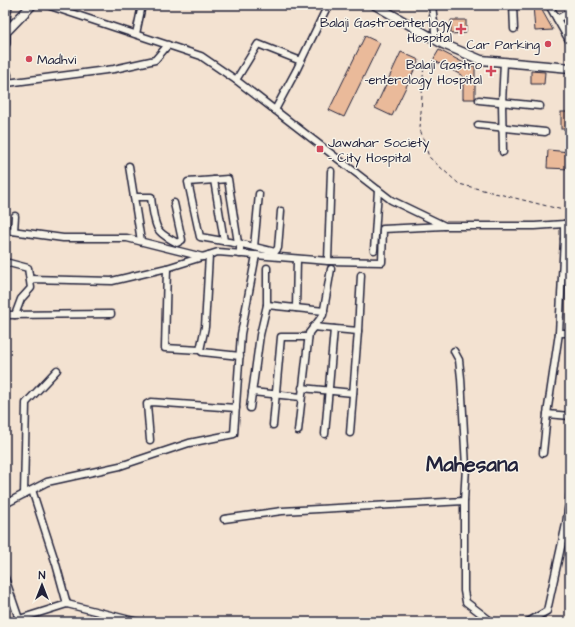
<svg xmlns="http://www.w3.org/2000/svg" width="575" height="627" viewBox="0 0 575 627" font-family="'Architects Daughter',sans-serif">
	<rect width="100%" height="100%" fill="#f3e2d1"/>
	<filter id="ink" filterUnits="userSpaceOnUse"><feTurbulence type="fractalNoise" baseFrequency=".025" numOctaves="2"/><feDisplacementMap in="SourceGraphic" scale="8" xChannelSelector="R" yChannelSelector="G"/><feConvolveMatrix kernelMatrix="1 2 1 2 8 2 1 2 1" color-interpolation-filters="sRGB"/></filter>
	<g filter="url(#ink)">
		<g fill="#eaba9a" stroke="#22223b">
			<polygon points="533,5 539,5 553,30 535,31"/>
			<polygon points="451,20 466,20 466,33 451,34"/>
			<polygon points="365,36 380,43 344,117 329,110"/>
			<polygon points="439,50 464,63 462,66 475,66 475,99 463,99 463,76 433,60"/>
			<polygon points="401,52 419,60 392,116 375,108"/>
			<polygon points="531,71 545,72 544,84 531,84"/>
			<rect x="561" y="112" width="9" height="17"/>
			<polygon points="548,150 570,152 570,169 547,168"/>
		</g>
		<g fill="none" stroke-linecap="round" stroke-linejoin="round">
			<defs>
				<g id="minor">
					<polyline points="47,5 201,56 236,80 391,200 445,226 535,226 564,224 570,222"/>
					<polyline points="432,5 436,40"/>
					<polyline points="513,5 514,29"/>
					<polyline points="549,5 570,42"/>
					<polyline points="557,19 570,12"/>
					<polyline points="136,34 142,5"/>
					<polyline points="5,66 8,75 5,98"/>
					<polyline points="236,80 258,44 301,61"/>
					<polyline points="7,83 114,69 155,60 168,45"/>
					<polyline points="479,100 540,106"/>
					<polyline points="275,110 296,71 328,5"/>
					<polyline points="478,125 545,132"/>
					<polyline points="503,152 502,103 504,62"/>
					<polyline points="129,166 141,241"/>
					<polyline points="214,180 224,241"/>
					<path d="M134 197H151C152 206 154 222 158 229 162 236 171 239 177 243L182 240 174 203"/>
					<polyline points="564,224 564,239"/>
					<polyline points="5,230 63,238 127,238 203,257"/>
					<polyline points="14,231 15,216"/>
					<polyline points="254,247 259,194"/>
					<polyline points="374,250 378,190"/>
					<polyline points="240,254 240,244 200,237 188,182 228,179 238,243 275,252 278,248 281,211"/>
					<polyline points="328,261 331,171"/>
					<polyline points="5,262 28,268 31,288 21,299 15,315"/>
					<polyline points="167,268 165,348 200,350 202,352 240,356"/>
					<polyline points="30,279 112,281 167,268 218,252 328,261 382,262 383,229 444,226"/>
					<polyline points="267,305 267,268"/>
					<polyline points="296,308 297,259"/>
					<polyline points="5,315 111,314"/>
					<polyline points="313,327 358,331 350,433"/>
					<polyline points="358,331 361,275"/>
					<polyline points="559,333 570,333"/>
					<polyline points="200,350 205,327 209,255"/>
					<polyline points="454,351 459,360 461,378 466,467 464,501 464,591 466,602 492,622"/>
					<polyline points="302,388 353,393"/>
					<polyline points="252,392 301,397"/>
					<polyline points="250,408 260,335 267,305 324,311"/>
					<polyline points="547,414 570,416"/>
					<polyline points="273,425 281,337 308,337"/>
					<polyline points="298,431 309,333 323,315 331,269"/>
					<polyline points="325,434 334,329"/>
					<polyline points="150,440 147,404 151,402 236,408"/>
					<polyline points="543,453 547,414 559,333 564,239 570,239"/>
					<polyline points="32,490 56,564 67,604"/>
					<polyline points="24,494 26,403 57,370"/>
					<polyline points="5,504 47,482 120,466 189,443 234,434 241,334 256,255"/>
					<polyline points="224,519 282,511 464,501"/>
					<polyline points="5,578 19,619"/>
					<polyline points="10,622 67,604 138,622"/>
					<polyline points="528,622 547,611 566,524 570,495"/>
				</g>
				<g id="major">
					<polyline points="375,5 443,44 481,60 570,68"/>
					<polyline points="5,33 32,5"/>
				</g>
				<g id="highway">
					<polyline points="5,18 7,5"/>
					<polyline points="5,34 5,43"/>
				</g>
			</defs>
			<use href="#minor" stroke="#22223b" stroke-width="9"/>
			<use href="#major" stroke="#22223b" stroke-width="11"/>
			<use href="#highway" stroke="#22223b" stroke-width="12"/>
			<polyline stroke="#22223b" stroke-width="1" stroke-dasharray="4 3" stroke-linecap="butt" points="424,61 420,129 429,157 459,184 563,210"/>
			<use href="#minor" stroke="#f7f3e8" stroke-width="6"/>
			<use href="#major" stroke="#f7f3e8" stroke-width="8"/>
			<use href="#highway" stroke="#f7f3e8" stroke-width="9"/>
		</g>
	</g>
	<g fill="#d1495b" stroke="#f7f3e8" stroke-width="1.5">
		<path d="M459 23h4v4h4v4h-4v4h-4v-4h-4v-4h4z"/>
		<circle cx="548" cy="44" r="4"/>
		<circle cx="29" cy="59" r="4"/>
		<path d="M489 65h4v4h4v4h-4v4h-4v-4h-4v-4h4z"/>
		<rect x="316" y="145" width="8" height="8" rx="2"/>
	</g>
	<g text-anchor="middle" stroke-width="3" stroke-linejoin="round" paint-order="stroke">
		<g font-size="13" fill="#22223b" stroke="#f7f3e8" text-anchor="end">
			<text x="452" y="27">Balaji Gastroenterlogy<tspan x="452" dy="15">Hospital</tspan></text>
			<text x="540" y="49">Car Parking</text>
			<text x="37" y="64" text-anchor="start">Madhvi</text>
			<text x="482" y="69">Balaji Gastro<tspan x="482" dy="15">-enterology Hospital</tspan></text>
			<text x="328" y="147" text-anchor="start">Jawahar Society<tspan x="328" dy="15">- City Hospital</tspan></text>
		</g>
		<g font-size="21" font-weight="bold" fill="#22223b" stroke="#f7f3e8">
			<text x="472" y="471">Mahesana</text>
		</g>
	</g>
	<rect width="575" height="627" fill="none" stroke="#f7f3e8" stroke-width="20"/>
	<rect x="10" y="10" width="555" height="607" fill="none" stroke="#22223b" stroke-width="1.5" filter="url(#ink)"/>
	<g transform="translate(42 585)" stroke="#f7f3e8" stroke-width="3" paint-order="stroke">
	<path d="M0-3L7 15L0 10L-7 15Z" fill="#22223b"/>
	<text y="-6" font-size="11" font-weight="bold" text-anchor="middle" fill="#22223b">N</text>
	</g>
</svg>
